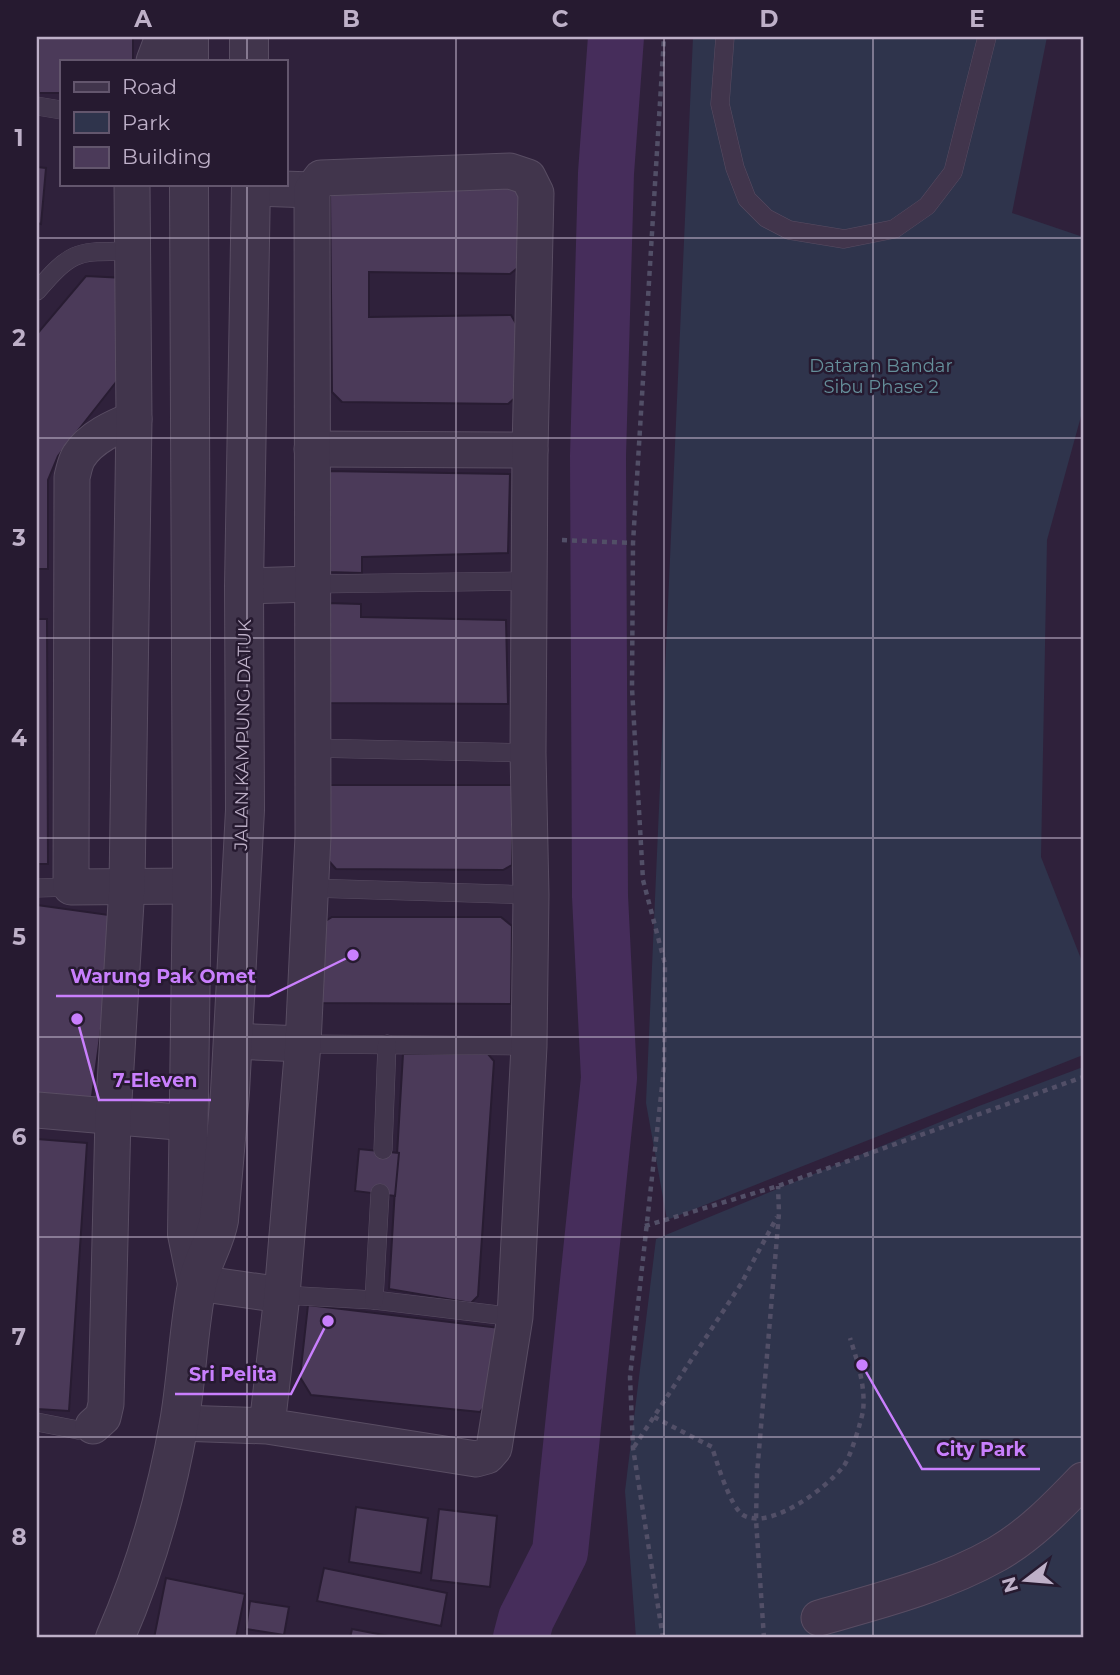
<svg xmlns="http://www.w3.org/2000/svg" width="1120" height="1675" viewBox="0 0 1120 1675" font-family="Montserrat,sans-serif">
	<rect width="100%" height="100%" fill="#2f213b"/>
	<g fill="#2f344c">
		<polygon points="693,37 1047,37 1012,213 1083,237 1083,409 1047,540 1041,857 1083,964 1083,1055 667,1220 646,1103"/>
		<polygon points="1083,1067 1083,1638 636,1638 625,1491 656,1239 979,1106"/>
	</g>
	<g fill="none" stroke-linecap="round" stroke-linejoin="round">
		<polyline stroke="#462d5b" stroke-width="56" points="521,1638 526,1619 560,1552 609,1078 600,896 598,456 606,173 616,37"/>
	</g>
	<g fill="#4b3a59" stroke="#281c32" stroke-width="2">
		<polygon points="39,37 133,37 133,61 61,61 61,93 39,93"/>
		<polygon points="37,167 46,168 41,224 37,223"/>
		<polygon points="513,185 520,194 520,266 510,274 369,272 369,317 511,315 518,327 517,396 508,404 342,402 332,392 330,194"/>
		<polygon points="86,276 125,278 120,377 58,456 48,480 48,569 37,569 37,334"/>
		<polygon points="326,471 510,474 508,553 362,557 362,573 327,572"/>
		<polygon points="327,603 361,604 361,617 506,620 508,704 330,703"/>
		<polygon points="37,619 47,619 48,864 37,864"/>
		<polygon points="328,785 512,785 512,865 503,870 336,869 328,860"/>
		<polygon points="37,905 116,916 91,1104 37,1097"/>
		<polygon points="332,917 501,917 512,926 511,1004 320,1003 324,922"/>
		<polygon points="403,1054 488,1054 494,1061 478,1296 471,1303 389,1289"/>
		<polygon points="37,1139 87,1143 69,1411 37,1409"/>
		<polygon points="359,1149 399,1153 395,1196 355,1191"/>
		<polygon points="308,1305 500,1328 492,1398 480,1412 311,1395 300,1377"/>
		<polygon points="356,1507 428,1518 421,1573 349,1562"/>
		<polygon points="439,1509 497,1516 490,1587 431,1580"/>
		<polygon points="324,1568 447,1593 441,1626 317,1601"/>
		<polygon points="166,1578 245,1594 236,1638 154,1638"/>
		<polygon points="250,1601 289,1607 284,1635 246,1629"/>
		<polygon points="352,1629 399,1638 350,1638"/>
	</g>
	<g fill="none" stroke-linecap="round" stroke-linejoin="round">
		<defs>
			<g id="service">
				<polyline points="725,37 720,104 735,168 747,199 766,218 789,230 844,239 894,229 927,206 953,172 987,37"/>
				<polyline points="37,106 61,110"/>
				<path d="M37 291C74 248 77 252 132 251"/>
				<polyline points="312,584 530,581"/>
				<polyline points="312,748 528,753"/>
				<polyline points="37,888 71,887"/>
				<polyline points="311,888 531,895"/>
				<polyline points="303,1044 529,1046"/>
				<polyline points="383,1150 387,1044"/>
				<polyline points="282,1295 374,1300 515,1317"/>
				<polyline points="374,1300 380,1193"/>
				<polyline points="37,1422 78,1430 93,1426"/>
			</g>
			<g id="minor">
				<polyline points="154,61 163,37"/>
				<polyline points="251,188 312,190"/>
				<path d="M134 419C115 427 91 437 79 456 75 462 74 470 72 477L71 887 192 886"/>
				<polyline points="312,449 530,450"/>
				<polyline points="244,586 312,584"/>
				<polyline points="232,1041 303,1044"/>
				<polyline points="37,1110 189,1123"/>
				<polyline points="197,1283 282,1295"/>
				<polyline points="179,1423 267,1426 476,1459 487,1456 494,1448 515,1317 529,1046 531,895 528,753 530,450 536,193 528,177 510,171 321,178 312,190 313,836 303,1044 282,1295 267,1426"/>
				<polyline points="93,1426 103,1417 106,1404 113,1117 127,886 134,419 132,184"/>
				<path d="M819 1618C879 1601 942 1585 997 1554 1030 1535 1057 1507 1083 1480"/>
			</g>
			<g id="tertiary">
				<polyline points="189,37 189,61"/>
				<polyline points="249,37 249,61"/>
				<polyline points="189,184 192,886 187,1234 197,1283"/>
				<path d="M115 1638C145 1569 166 1498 179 1423 187 1378 188 1331 197 1285 201 1263 215 1243 219 1220L230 1092 245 810 244 586 251 184"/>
			</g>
		</defs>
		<use href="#service" stroke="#594d63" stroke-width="19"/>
		<use href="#minor" stroke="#594d63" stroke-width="37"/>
		<use href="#tertiary" stroke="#594d63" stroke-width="40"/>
		<g stroke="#524f67" stroke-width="4.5" stroke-dasharray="5 5" stroke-linecap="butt">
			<polyline points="562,540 633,543"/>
			<polyline points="645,1226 778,1186 1083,1077"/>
			<path d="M654 1417 712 1447C717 1463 730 1506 743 1515 770 1531 826 1488 843 1467 850 1459 861 1422 863 1411 866 1387 857 1360 850 1338"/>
			<polyline points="634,1447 741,1284 777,1217"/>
			<polyline points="663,1638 633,1448 630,1377 664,1068 665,964 643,880 632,688 633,543 664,37"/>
			<polyline points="764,1638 756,1520 757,1474 779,1213 778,1186"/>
		</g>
		<use href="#service" stroke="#41354c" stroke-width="18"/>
		<use href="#minor" stroke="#41354c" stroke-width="35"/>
		<use href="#tertiary" stroke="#41354c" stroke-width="38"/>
	</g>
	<path fill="none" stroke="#beb0c8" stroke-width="2" stroke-opacity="0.55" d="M247 37V61M456 37V1638M664 37V1638M873 37V1638M247 184V1638M37 238H1083M37 438H1083M37 638H1083M37 838H1083M37 1037H1083M37 1237H1083M37 1437H1083"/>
	<g text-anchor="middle" stroke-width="5" stroke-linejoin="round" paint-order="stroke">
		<g font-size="18" fill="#658f9a" stroke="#261a30">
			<text x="881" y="372">Dataran Bandar<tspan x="881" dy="21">Sibu Phase 2</tspan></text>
		</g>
		<g font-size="18" fill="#beb0c8" stroke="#261a30">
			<text transform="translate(243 735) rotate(-89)" y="6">JALAN KAMPUNG DATUK</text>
		</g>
	</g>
	<path fill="none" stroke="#c97ffd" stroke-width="2.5" d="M353 955L269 996H56M77 1019L99 1100H211M328 1321L291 1394H175M862 1365L922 1469H1040"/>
	<g fill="#c97ffd" stroke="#261a30" stroke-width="2.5">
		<circle cx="353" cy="955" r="7"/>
		<circle cx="77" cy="1019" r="7"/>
		<circle cx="328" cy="1321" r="7"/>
		<circle cx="862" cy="1365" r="7"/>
	</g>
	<g font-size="19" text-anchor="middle" font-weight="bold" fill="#c97ffd" stroke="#261a30" stroke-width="5" stroke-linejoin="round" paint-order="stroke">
		<text x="163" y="983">Warung Pak Omet</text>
		<text x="155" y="1087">7-Eleven</text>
		<text x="233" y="1381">Sri Pelita</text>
		<text x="981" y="1456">City Park</text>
	</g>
	<rect width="1120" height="1675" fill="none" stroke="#261a30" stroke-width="77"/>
	<rect x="60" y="60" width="228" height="126" fill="#261a30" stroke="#63566d" stroke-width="2"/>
	<rect x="74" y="82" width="35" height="10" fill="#41354c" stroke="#63566d" stroke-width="2"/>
	<text x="122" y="94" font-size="21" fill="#beb0c8">Road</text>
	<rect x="74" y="112" width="35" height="21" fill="#2f344c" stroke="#63566d" stroke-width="2"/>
	<text x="122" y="130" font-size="21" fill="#beb0c8">Park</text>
	<rect x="74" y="147" width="35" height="21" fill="#4b3a59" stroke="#63566d" stroke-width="2"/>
	<text x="122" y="164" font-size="21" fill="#beb0c8">Building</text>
	<g transform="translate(1026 1580) rotate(254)" stroke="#261a30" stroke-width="5" paint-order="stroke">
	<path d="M0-5L12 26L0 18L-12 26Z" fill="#beb0c8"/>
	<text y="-10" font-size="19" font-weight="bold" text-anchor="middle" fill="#beb0c8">N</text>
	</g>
	<rect x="38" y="38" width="1044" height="1598" fill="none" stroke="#beb0c8" stroke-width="2.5"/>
	<g font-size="23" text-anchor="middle" font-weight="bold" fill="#beb0c8">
		<text x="143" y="27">A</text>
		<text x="351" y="27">B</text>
		<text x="560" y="27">C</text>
		<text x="769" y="27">D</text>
		<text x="977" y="27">E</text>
		<text x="19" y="146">1</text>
		<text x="19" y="346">2</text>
		<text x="19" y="546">3</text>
		<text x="19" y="746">4</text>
		<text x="19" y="945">5</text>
		<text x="19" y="1145">6</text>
		<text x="19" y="1345">7</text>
		<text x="19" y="1545">8</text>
	</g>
</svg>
